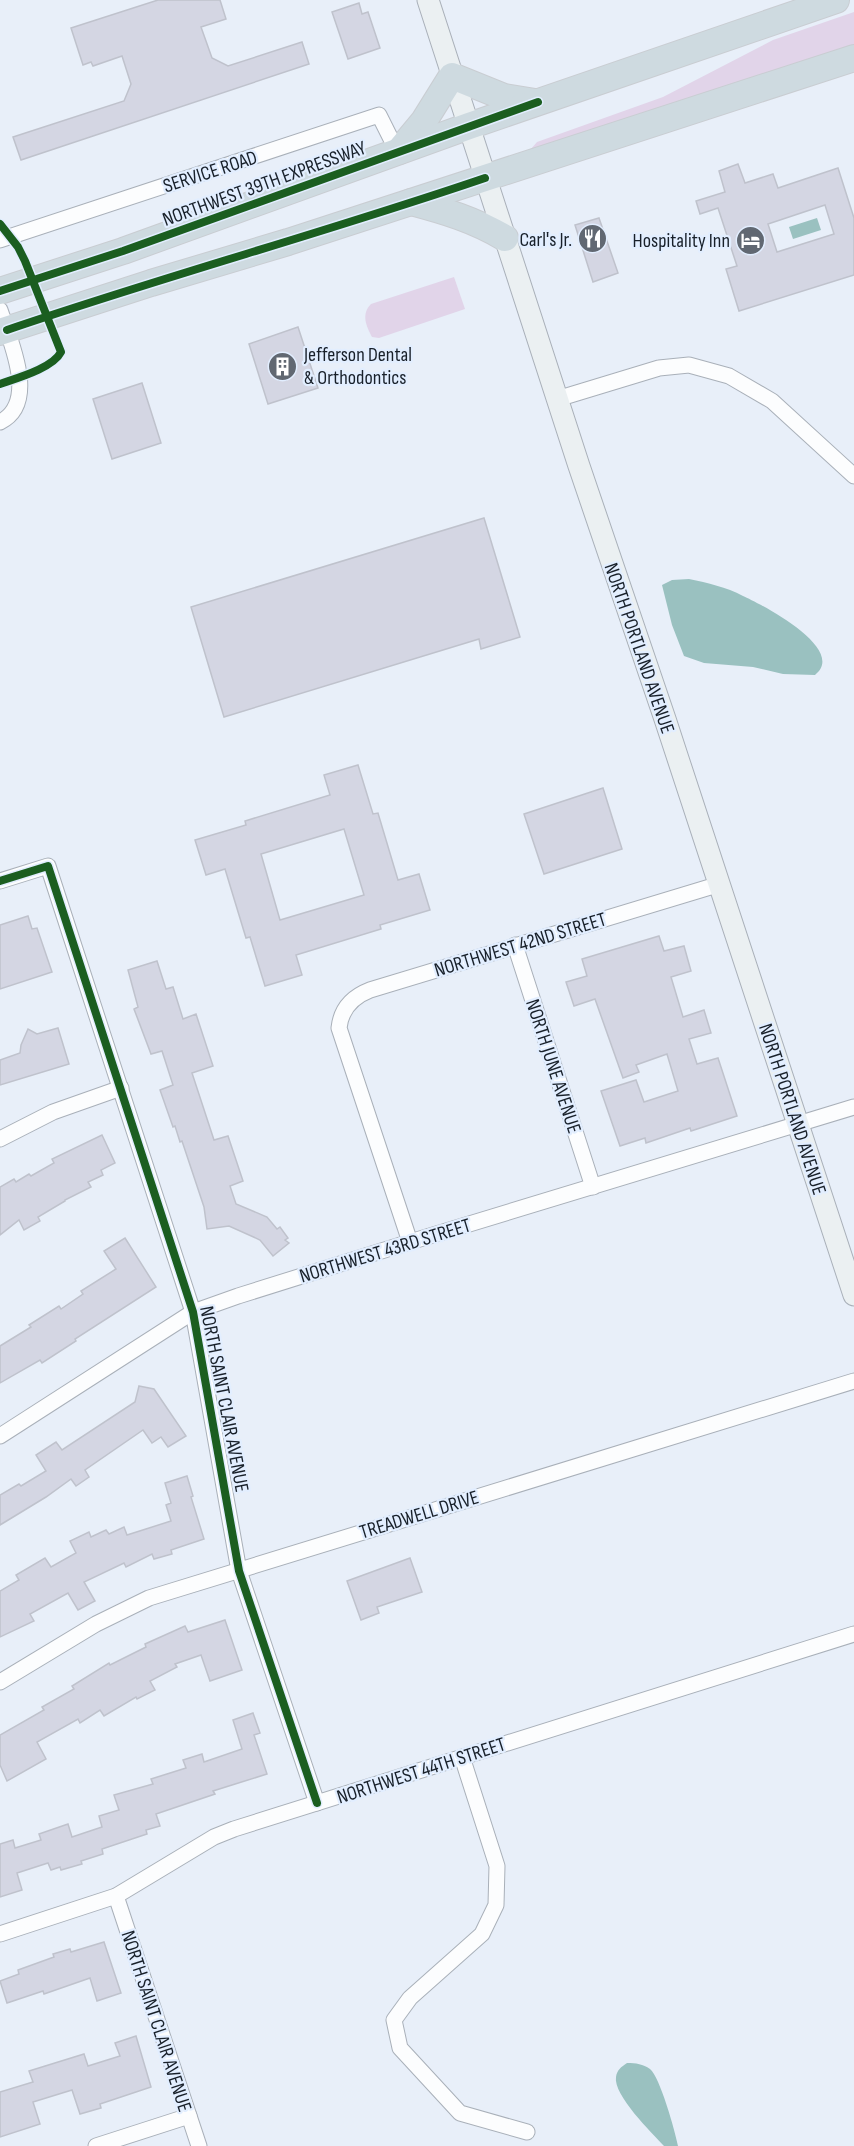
<svg xmlns="http://www.w3.org/2000/svg" width="854" height="2146" viewBox="0 0 854 2146" font-family="'Sofia Sans Condensed',sans-serif">
	<rect width="100%" height="100%" fill="#e8eff9"/>
	<g fill="#e1d4e9">
		<polygon points="854,12 854,48 531,149 537,142 663,97 773,40"/>
		<path d="M454 277 465 309 379 338 372 337C366 326 361 314 371 304Z"/>
	</g>
	<g fill="#9ac1c0">
		<polygon points="817,218 821,230 793,239 789,227"/>
		<path d="M689 579C708 583 726 587 743 596 761 604 848 649 815 675L783 674 753 667 704 663 684 656 672 625 662 585 672 580Z"/>
		<path d="M627 2063C636 2063 643 2064 650 2069 660 2077 675 2131 678 2146H664C652 2133 613 2095 616 2077 617 2070 621 2067 627 2063Z"/>
	</g>
	<g fill="#d4d6e3" stroke="#bfc2cc" stroke-width="1.5" fill-rule="evenodd">
		<polygon points="158,0 220,0 226,19 201,27 212,58 228,66 302,42 309,64 21,160 13,137 124,101 131,84 122,56 93,66 91,62 83,65 71,28"/>
		<polygon points="359,3 362,14 368,12 380,48 348,59 332,12"/>
		<path d="M738 164 745 183 773 174 778 188 838 168 854 218V275L739 311 726 269 737 266 718 208 700 214 696 201 725 192 719 171ZM825 205 834 234 777 252 768 224Z"/>
		<polygon points="599,218 618,273 593,282 575,225"/>
		<polygon points="298,327 318,388 268,404 249,344"/>
		<polygon points="142,383 161,443 112,459 93,399"/>
		<polygon points="484,518 520,637 481,649 479,639 224,717 191,607"/>
		<path d="M358 765 373 814 378 813 398 880 419 874 430 910 380 925 381 929 296 955 302 975 265 986 250 937 246 938 225 869 206 875 195 840 246 825 245 821 330 795 324 775ZM344 829 364 895 280 920 261 854Z"/>
		<polygon points="603,788 622,849 544,874 524,814"/>
		<polygon points="28,916 32,929 37,928 52,972 0,989 0,925"/>
		<polygon points="659,936 664,951 684,946 691,971 671,977 683,1017 704,1010 711,1033 689,1039 697,1064 718,1058 737,1116 691,1131 690,1128 646,1143 645,1138 620,1146 601,1091 636,1080 644,1102 678,1091 667,1054 636,1065 639,1072 623,1078 595,999 574,1006 566,982 587,976 582,959"/>
		<polygon points="157,961 166,989 173,987 183,1019 196,1014 213,1066 192,1073 214,1140 228,1136 243,1181 230,1186 236,1204 267,1217 277,1229 280,1227 288,1238 285,1240 289,1243 273,1256 260,1240 229,1226 207,1229 204,1207 182,1141 180,1142 175,1126 173,1127 160,1090 173,1085 162,1051 151,1054 134,1009 138,1007 128,970"/>
		<polygon points="58,1028 69,1064 0,1085 0,1060 20,1053 21,1045 28,1029 37,1034"/>
		<polygon points="102,1135 115,1163 101,1170 103,1175 88,1182 91,1187 65,1200 65,1201 38,1217 40,1221 24,1230 19,1220 0,1235 0,1187 14,1179 16,1182 29,1174 31,1176 54,1163 52,1159"/>
		<polygon points="125,1238 156,1287 75,1339 76,1341 42,1363 40,1360 0,1383 0,1346 31,1327 29,1325 59,1306 61,1309 83,1294 81,1291 116,1269 104,1251"/>
		<polygon points="139,1386 154,1389 186,1436 168,1447 161,1437 152,1443 143,1430 85,1470 89,1477 76,1486 71,1479 46,1497 0,1525 0,1495 19,1484 21,1486 46,1471 36,1455 56,1442 62,1450 135,1402"/>
		<polygon points="187,1476 193,1496 191,1497 204,1539 171,1550 172,1554 154,1559 152,1554 126,1567 124,1563 84,1582 95,1601 78,1610 68,1593 30,1614 34,1621 0,1637 0,1591 19,1580 16,1575 45,1558 51,1567 76,1553 70,1541 89,1532 91,1537 106,1530 109,1534 124,1527 127,1535 171,1521 166,1505 171,1503 165,1483"/>
		<polygon points="410,1558 422,1592 377,1607 379,1613 361,1620 347,1581"/>
		<polygon points="225,1620 242,1670 210,1681 201,1655 175,1664 177,1667 150,1681 155,1690 137,1699 136,1697 104,1716 100,1710 80,1723 78,1719 37,1742 46,1759 7,1781 0,1765 0,1735 44,1710 42,1707 74,1689 72,1686 109,1663 110,1665 146,1647 145,1644 185,1626 188,1632"/>
		<polygon points="253,1713 260,1733 254,1735 267,1774 213,1791 215,1794 156,1814 160,1826 146,1830 147,1834 102,1849 103,1854 81,1861 82,1864 61,1870 60,1867 51,1870 48,1863 17,1873 22,1890 0,1897 0,1844 13,1840 15,1848 41,1840 39,1834 68,1824 72,1837 102,1827 99,1816 119,1810 114,1795 153,1784 151,1779 186,1768 183,1760 202,1754 204,1762 242,1749 233,1720"/>
		<polygon points="104,1942 121,1993 97,2001 90,1978 44,1994 43,1991 7,2003 0,1981 19,1974 18,1970 54,1957 53,1954 70,1949 71,1952"/>
		<polygon points="136,2036 151,2087 100,2104 101,2108 80,2114 72,2090 33,2102 40,2124 0,2137 0,2092 33,2082 29,2071 84,2054 88,2066 120,2056 115,2043"/>
	</g>
	<g fill="none" stroke-linecap="round" stroke-linejoin="round">
		<defs>
			<g id="minor">
				<polyline points="0,240 379,115 398,153"/>
				<path d="M0 310C10 340 39 403 0 422"/>
				<polyline points="557,399 659,368 689,365 729,376 772,401 854,476"/>
				<polyline points="0,881 48,866 193,1312 239,1571 317,1803"/>
				<polyline points="515,945 593,1187"/>
				<polyline points="0,1139 53,1112 121,1088"/>
				<path d="M410 1242 339 1028C341 1009 352 997 370 990L720 884"/>
				<polyline points="0,1436 193,1312 238,1296 410,1242 854,1107"/>
				<polyline points="0,1682 96,1624 149,1598 854,1381"/>
				<polyline points="462,1757 497,1866 496,1905 482,1934 410,1998 394,2020 400,2048 460,2113 527,2132"/>
				<polyline points="116,1896 199,2146"/>
				<polyline points="0,1934 116,1896 214,1837 234,1829 854,1634"/>
				<polyline points="96,2146 189,2116"/>
			</g>
			<polyline id="secondary" points="428,0 579,466 665,719 854,1295"/>
			<g id="trunk">
				<polyline points="399,151 424,121 452,76 504,97 535,102"/>
				<path d="M411 202C445 211 475 220 505 238"/>
				<polyline points="0,291 123,251 469,126 836,0"/>
				<polyline points="0,332 151,283 288,242 854,58"/>
			</g>
		</defs>
		<use href="#minor" stroke="#a9b0b9" stroke-width="17"/>
		<use href="#secondary" stroke="#a9b0b9" stroke-width="23"/>
		<use href="#trunk" stroke="#c9cdd2" stroke-width="28"/>
		<use href="#minor" stroke="#fcfdfe" stroke-width="15"/>
		<use href="#secondary" stroke="#ebf0f2" stroke-width="21"/>
		<use href="#trunk" stroke="#cedae0" stroke-width="26"/>
		<defs>
			<g id="cycleway">
				<path d="M0 224 18 247 25 261 61 352C53 368 17 378 0 384"/>
				<polyline points="0,291 123,251 538,102"/>
				<path d="M7 330C165 276 327 232 485 178"/>
				<polyline points="0,881 48,866 193,1312 239,1571 317,1803"/>
			</g>
		</defs>
		<use href="#cycleway" stroke="#e2eeff" stroke-width="11"/>
		<use href="#cycleway" stroke="#1b5e20" stroke-width="8"/>
	</g>
	<defs>
		<symbol id="restaurant-disc" viewBox="-11 -11 22 22"><circle r="9.5" fill="#616872" stroke="#e2eeff"/><path d="M-5-6h1v4h1v-4h1v4h1v-4h1v5L-1.5 .5V6h-2V.5L-5-1ZM5-6V6H3V1.5H1.5Q1.5-4 5-6Z" fill="#fff"/></symbol>
		<symbol id="hotel-disc" viewBox="-11 -11 22 22"><circle r="9.5" fill="#616872" stroke="#e2eeff"/><path d="M-6-4.5h1.5V1H6V5H4.5V3h-9V5H-6ZM-4 0a1.8 1.8 0 1 1 3.6 0ZM.5 0V-2.5h3Q6-2.5 6 0Z" fill="#fff"/></symbol>
		<symbol id="building-disc" viewBox="-11 -11 22 22"><circle r="9.5" fill="#616872" stroke="#e2eeff"/><path d="M-4-6H4V6H1V3H-1V6H-4ZM-2.5-4.3h1.7v1.8h-1.7ZM.8-4.3h1.7v1.8H.8ZM-2.5-1h1.7V.8h-1.7ZM.8-1h1.7V.8H.8Z" fill="#fff"/></symbol>
	</defs>
	<g fill-rule="evenodd">
		<use href="#restaurant-disc" x="576" y="222" width="33" height="33"/>
		<use href="#hotel-disc" x="734" y="224" width="33" height="33"/>
		<use href="#building-disc" x="266" y="350" width="33" height="33"/>
	</g>
	<g text-anchor="middle" stroke-width="4.5" stroke-linejoin="round" paint-order="stroke">
		<g font-size="20" fill="#18202a" stroke="#e2eeff">
			<text transform="translate(210 171) rotate(-18)" y="7">SERVICE ROAD</text>
			<text transform="translate(264 183) rotate(-20)" y="7">NORTHWEST 39TH EXPRESSWAY</text>
			<text transform="translate(640 648) rotate(71)" y="7">NORTH PORTLAND AVENUE</text>
			<text transform="translate(520 944) rotate(-17)" y="7">NORTHWEST 42ND STREET</text>
			<text transform="translate(554 1066) rotate(72)" y="7">NORTH JUNE AVENUE</text>
			<text transform="translate(793 1109) rotate(72)" y="7">NORTH PORTLAND AVENUE</text>
			<text transform="translate(385 1250) rotate(-17)" y="7">NORTHWEST 43RD STREET</text>
			<text transform="translate(225 1399) rotate(79)" y="7">NORTH SAINT CLAIR AVENUE</text>
			<text transform="translate(419 1514) rotate(-17)" y="7">TREADWELL DRIVE</text>
			<text transform="translate(421 1770) rotate(-18)" y="7">NORTHWEST 44TH STREET</text>
			<text transform="translate(157 2021) rotate(72)" y="7">NORTH SAINT CLAIR AVENUE</text>
		</g>
		<g font-size="20" fill="#18202a" stroke="#e2eeff" text-anchor="end">
			<text x="572" y="246">Carl's Jr.</text>
			<text x="730" y="247">Hospitality Inn</text>
			<text x="304" y="361" text-anchor="start">Jefferson Dental<tspan x="304" dy="23">&amp; Orthodontics</tspan></text>
		</g>
	</g>
</svg>
